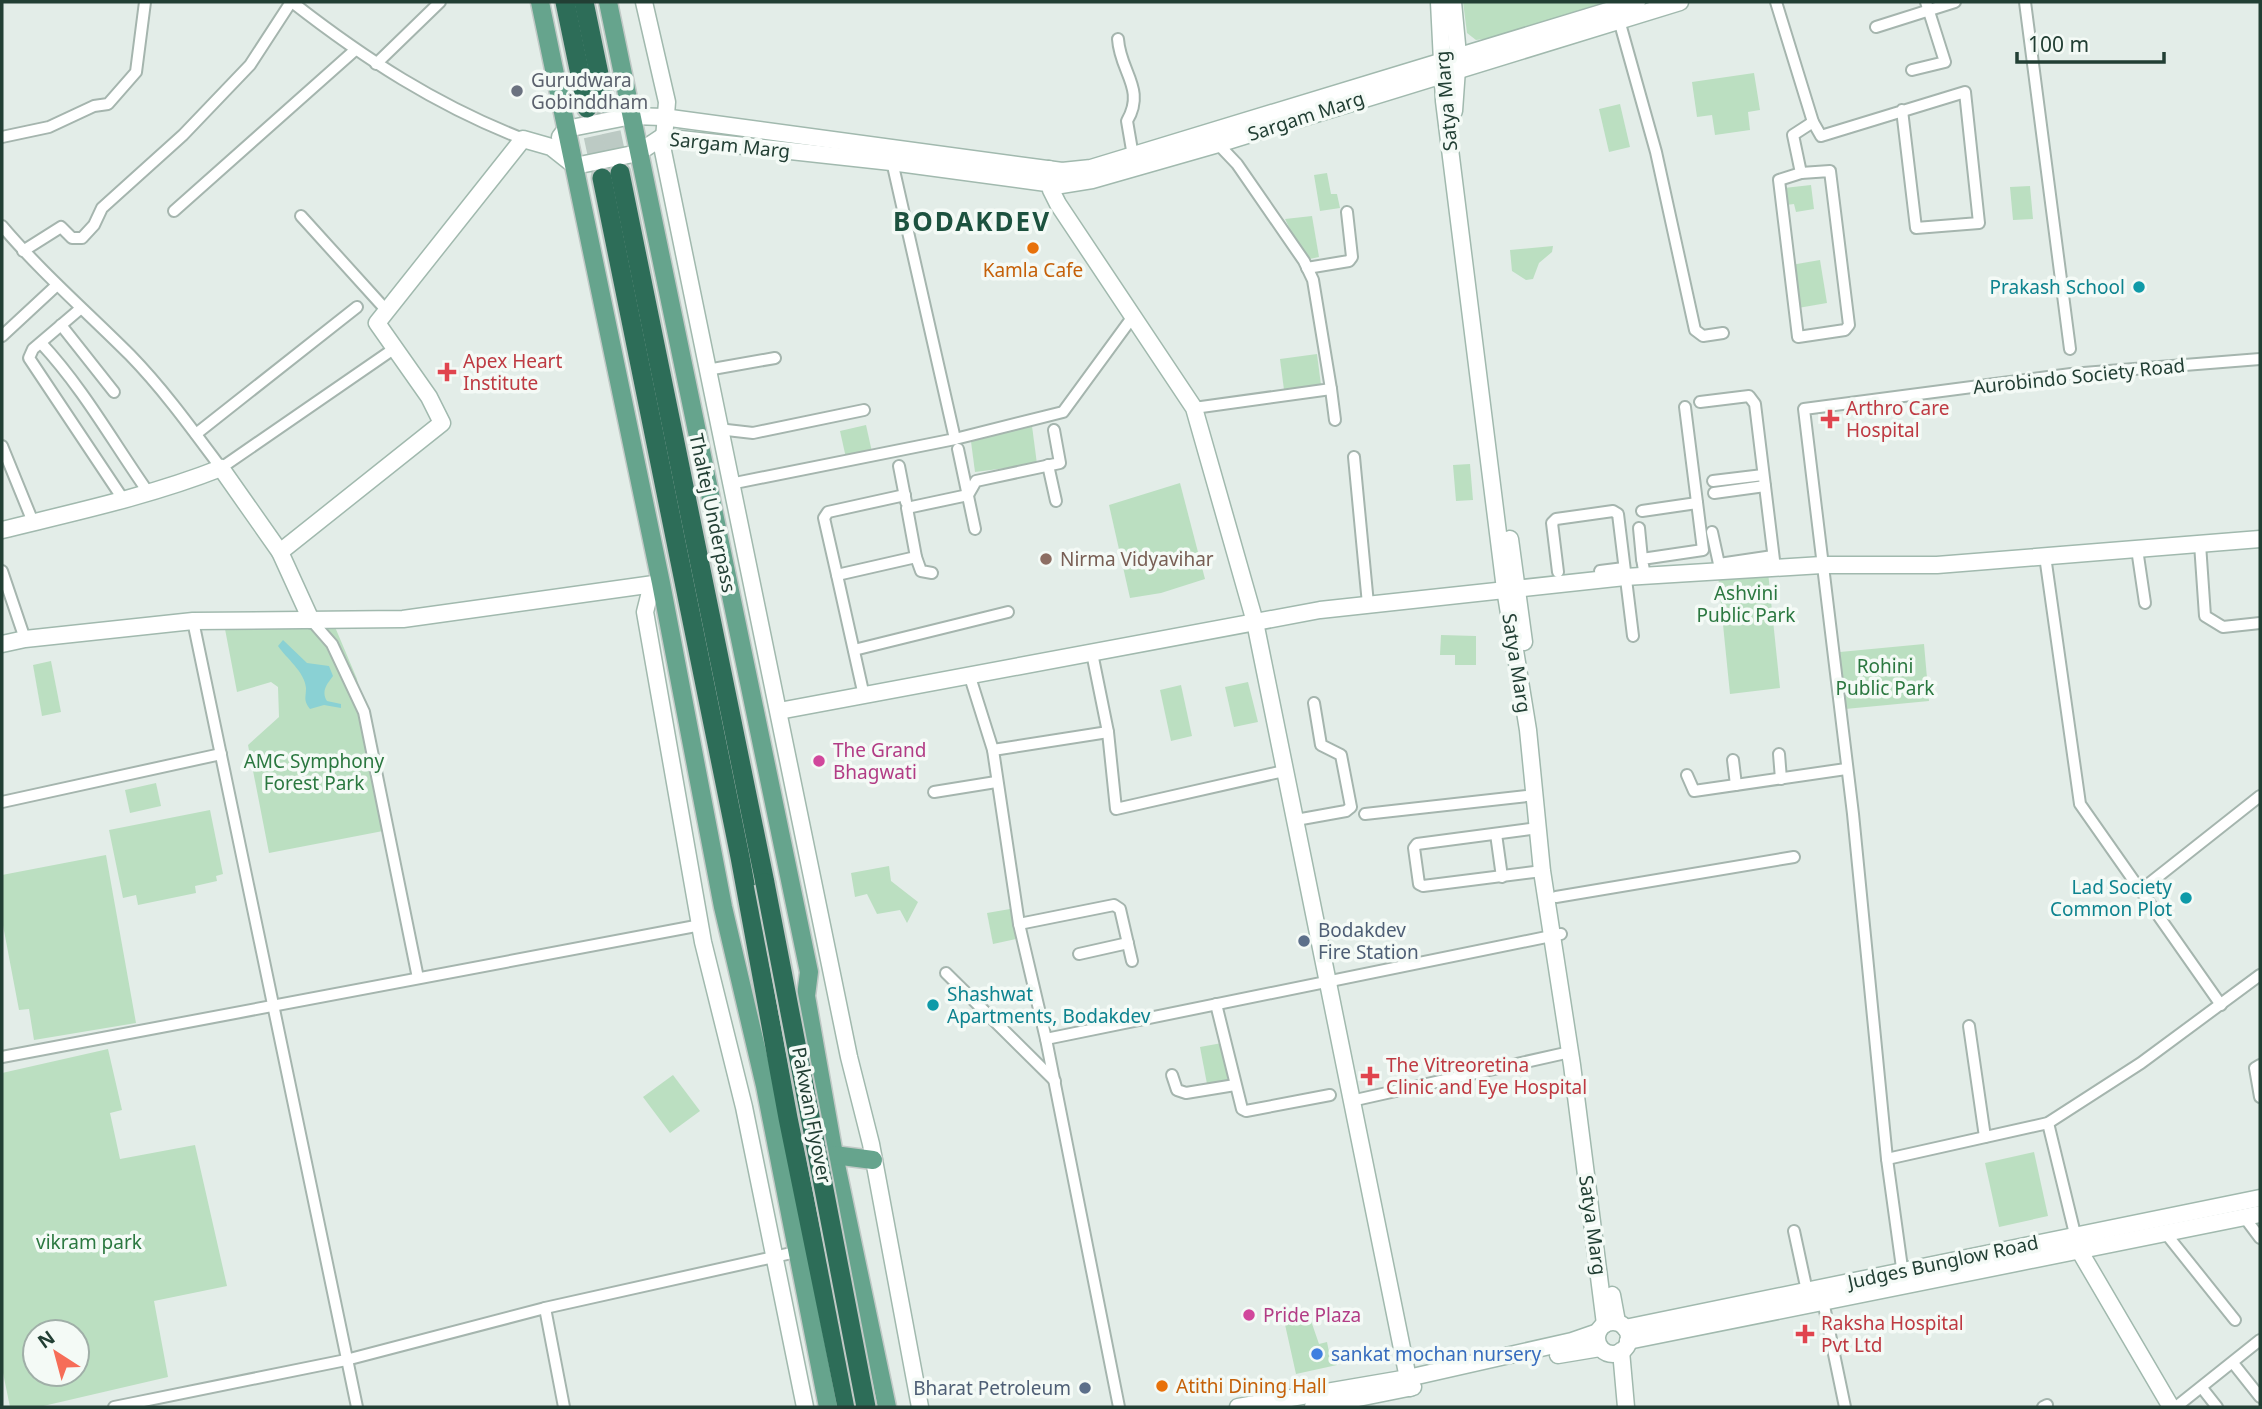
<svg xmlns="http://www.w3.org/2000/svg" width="2262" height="1409" viewBox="0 0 2262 1409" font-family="'Noto Sans',sans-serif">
	<rect width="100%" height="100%" fill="#e3ede8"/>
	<g fill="#bbdfc1" fill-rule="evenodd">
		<polygon points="1463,2 1605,2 1491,38 1476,40 1467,33"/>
		<polygon points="1754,73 1760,110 1748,112 1750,130 1715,135 1712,115 1697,117 1692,82"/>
		<polygon points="1620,104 1630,147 1609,152 1599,109"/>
		<polygon points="1327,173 1331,194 1337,194 1340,208 1320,211 1314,175"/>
		<polygon points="1811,185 1814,209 1796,212 1794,204 1786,205 1784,188"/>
		<polygon points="2030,186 2033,219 2013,220 2010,187"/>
		<polygon points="1312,216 1319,257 1305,260 1285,219"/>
		<polygon points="1553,246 1552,252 1539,263 1533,279 1526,280 1512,271 1510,250"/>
		<polygon points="1820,260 1827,303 1798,308 1791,265"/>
		<polygon points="1317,354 1321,385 1284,390 1280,359"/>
		<polygon points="866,425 872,452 846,458 840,431"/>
		<polygon points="1032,426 1037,464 975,472 970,434"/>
		<polygon points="1470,464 1473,500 1456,501 1453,465"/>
		<polygon points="1180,483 1205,579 1161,593 1130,598 1109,505"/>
		<polygon points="1768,572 1780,688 1730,694 1718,575"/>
		<polygon points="335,627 357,679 383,831 269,853 248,745 279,717 278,687 271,682 237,692 225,629"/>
		<polygon points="1441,635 1476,636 1476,665 1455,665 1455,655 1440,655"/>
		<polygon points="1924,644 1929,701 1845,709 1840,652"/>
		<polygon points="51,661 61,712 42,716 33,665"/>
		<polygon points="1248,682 1258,722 1234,727 1225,687"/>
		<polygon points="1181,685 1192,736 1171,741 1160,690"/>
		<polygon points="156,783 161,806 130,813 125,790"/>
		<polygon points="210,810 223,874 216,876 217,881 195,886 196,893 138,905 136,895 123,898 109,830"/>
		<polygon points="106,855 136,1023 34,1040 29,1009 19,1010 2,920 2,875"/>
		<polygon points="889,866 891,881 918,902 907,923 900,910 877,914 867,894 855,897 851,873"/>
		<polygon points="1010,909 1016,939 993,944 987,913"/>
		<polygon points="1222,1043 1228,1080 1207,1084 1200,1047"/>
		<path d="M108 1049 122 1110 110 1113 120 1159 195 1145 227 1286 154 1301 168 1377 39 1407H10L2 1368V1073ZM35 1332H77V1374H35Z"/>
		<polygon points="673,1075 700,1111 670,1133 643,1097"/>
		<polygon points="2034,1152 2048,1216 1999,1227 1985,1163"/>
		<polygon points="1309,1315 1319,1344 1327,1342 1329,1352 1334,1351 1337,1365 1296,1374 1284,1320"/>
	</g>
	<path fill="#8ad1d4" d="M283 640 307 663 329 666 333 676C327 684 321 691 327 701L341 704V708L324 705 310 709C303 700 306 698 306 688 305 672 286 658 278 646Z"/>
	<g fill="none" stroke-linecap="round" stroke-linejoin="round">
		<g stroke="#bccac4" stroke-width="19" stroke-dasharray="19 10" stroke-linecap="butt">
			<polyline points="605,104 620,173"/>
			<polyline points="587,108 602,177"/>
		</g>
		<defs>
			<g id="street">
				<path d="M292 2C365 59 436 105 523 139"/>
				<polyline points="1776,2 1813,122 1821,136 1965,92 1979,223 1916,228 1902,110"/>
				<polyline points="2025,2 2070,349"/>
				<polyline points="1619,20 1656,152 1695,330 1703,336 1723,333"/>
				<polyline points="1876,27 1955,2"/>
				<path d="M1118 39C1120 72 1146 89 1127 121L1133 156"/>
				<polyline points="376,64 440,2"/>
				<polyline points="1912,70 1945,62 1926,2"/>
				<polyline points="2,137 49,127 94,106 108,104 136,72 145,2"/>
				<polygon points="1830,171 1849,325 1845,330 1798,337 1779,180 1801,173"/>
				<polyline points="1801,173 1793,135 1813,122"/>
				<polyline points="174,211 354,51"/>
				<polyline points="301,216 387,311"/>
				<path d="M2 226C41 272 87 312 130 355 164 390 192 429 221 468L395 348"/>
				<polyline points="23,251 61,227 72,238 82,238 94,225 102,208 183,135 250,65 291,2"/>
				<polyline points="1307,268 1349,261 1352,257 1347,212"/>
				<polyline points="80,309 33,349 29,358 123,499"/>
				<polyline points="61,325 114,392"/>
				<polyline points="2,336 57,285"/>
				<path d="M41 343C83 388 113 442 148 492"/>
				<polyline points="707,370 775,358"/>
				<polyline points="1331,389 1335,420"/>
				<polyline points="1700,402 1749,396 1755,404 1775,568"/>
				<polyline points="1194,408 1331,389 1313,280 1304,261 1237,164 1218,144"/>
				<polyline points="718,429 753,433 864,410"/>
				<polyline points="196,434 357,307"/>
				<polyline points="955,439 1063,412 1134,315"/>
				<polyline points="2,446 33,522"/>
				<polyline points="958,449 975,529"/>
				<polyline points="1354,457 1368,604"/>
				<polyline points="1048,465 1056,501"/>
				<polyline points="899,466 906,502"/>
				<polyline points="1713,481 1763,475"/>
				<polyline points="730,484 955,439 891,157"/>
				<polyline points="1714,493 1765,486"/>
				<polyline points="1642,511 1697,503"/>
				<polyline points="1639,528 1642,559"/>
				<polyline points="1712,532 1719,564 1773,556"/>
				<polyline points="2200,544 2205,616 2223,627 2260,623"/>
				<polyline points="2137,549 2145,603"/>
				<polyline points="2045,556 2080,804 2221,1005"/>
				<polyline points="916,557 921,571 932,573"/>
				<polyline points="2,571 25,639"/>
				<polyline points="1600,571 1624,568"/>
				<polyline points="1558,572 1552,523 1556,519 1613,511 1618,514 1633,636"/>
				<polyline points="837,575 824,518 828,512 905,495"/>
				<polyline points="1645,576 1642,559 1703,550 1685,407"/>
				<polyline points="311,620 332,644 364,712 418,978"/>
				<polyline points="193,621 357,1407"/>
				<polyline points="854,650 1008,612"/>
				<polyline points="1092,653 1108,732 1116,809 1284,771"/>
				<polyline points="970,677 993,750 1019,924 1046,1039 1119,1407"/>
				<polyline points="864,696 837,575 916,557 907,508 968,495 976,481 1060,463 1054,430"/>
				<polyline points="993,750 1108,732"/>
				<polyline points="1779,754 1781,779"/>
				<polyline points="1733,760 1736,785"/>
				<polyline points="1687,775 1694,791 1846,769"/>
				<polyline points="934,792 996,782"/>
				<polyline points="2,802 221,754"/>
				<polyline points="1365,814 1536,795"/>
				<polyline points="1296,820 1346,811 1351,807 1341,755 1321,745 1314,703"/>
				<polyline points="1538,828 1417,844 1414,848 1419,884 1423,886 1542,871"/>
				<polyline points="1496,834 1502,877"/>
				<polyline points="2141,890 2260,796"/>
				<polyline points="1556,897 1794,857"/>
				<polyline points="1019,924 1114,905 1120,909 1132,961"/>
				<polyline points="1079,954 1128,943"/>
				<polyline points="946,973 1055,1081"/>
				<polyline points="1216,1004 1242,1109 1246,1111 1330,1095"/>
				<polyline points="1969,1026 1985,1137"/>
				<polyline points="1046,1039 1561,934"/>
				<polyline points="2,1057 701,925"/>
				<polyline points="2260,1065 2255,1068 2260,1097"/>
				<polyline points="1172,1075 1177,1090 1186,1093 1235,1085"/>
				<polyline points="1351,1101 1570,1052"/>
				<polyline points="2048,1123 2075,1234"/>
				<polyline points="1887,1159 2048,1123 2141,1063 2260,975"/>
				<polyline points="2245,1218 2260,1238"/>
				<polyline points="1794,1231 1807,1291"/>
				<polyline points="2167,1235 2235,1320"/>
				<polyline points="1903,1275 1887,1159 1853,814 1804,409 2071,374 2260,359"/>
				<polyline points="1823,1301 1845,1407"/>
				<polyline points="545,1308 564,1407"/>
				<polyline points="2233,1363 2260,1397"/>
				<polyline points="2202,1388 2217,1407"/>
				<polyline points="114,1407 346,1360 545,1308 796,1252"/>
				<polyline points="2043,1407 2047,1405"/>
				<polyline points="2176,1407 2260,1340"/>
			</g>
			<g id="secondary">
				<polyline points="644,2 667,102 663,151 849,1057 871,1144 920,1407"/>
				<polyline points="1439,2 1444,101 1505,589 1528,730 1542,871 1572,1065 1605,1324"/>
				<polyline points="1453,2 1458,55 1454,111"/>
				<polyline points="560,137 566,129 632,116 663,117 1062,171 1091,168 1637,2"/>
				<polyline points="1049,169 1051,190 1058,204 1194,408 1255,622 1410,1388"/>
				<path d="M2 530C75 512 150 496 221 468L280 552"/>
				<polyline points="1510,539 1524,642"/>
				<polyline points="661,583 649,596 645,612 703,942 744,1107 805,1407"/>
				<polyline points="311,620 280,552 442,423 429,397 377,323 523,139 551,147 575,166 638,153 662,137 891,162 1061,185 1092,180 1218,144 1680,2"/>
				<polyline points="2,644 25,639 193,621 403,619 661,583"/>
				<polyline points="779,711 1320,610 1625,577 1822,565 1937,565 2260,539"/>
				<polyline points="2077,1240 2079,1250 2171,1407"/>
				<polyline points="1612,1295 1617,1322"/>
				<circle cx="1613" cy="1338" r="16"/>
				<polyline points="1625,1328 2260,1198"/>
				<polyline points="1628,1341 2260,1214"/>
				<polyline points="1621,1351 1626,1407"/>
				<polyline points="1558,1355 1600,1348"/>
				<polyline points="1238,1407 1408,1378 1572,1341 1598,1332"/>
				<polyline points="1313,1407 1413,1387"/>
			</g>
			<g id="primary">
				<polyline points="540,2 661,583 723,907 765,1086 828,1407"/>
				<polyline points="608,2 809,972 806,996 834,1155 887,1407"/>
				<polyline points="834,1155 873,1160"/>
			</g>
			<g id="highway">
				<polyline points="565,2 587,108"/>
				<polyline points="584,2 605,103"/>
				<polyline points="620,173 765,883"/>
				<polyline points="602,178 740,857 788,1118 847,1407"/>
			</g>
		</defs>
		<use href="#street" stroke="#a5b5ae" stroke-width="14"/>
		<use href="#secondary" stroke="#a1b9ae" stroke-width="19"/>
		<use href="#primary" stroke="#c1c9c6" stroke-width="21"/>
		<use href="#highway" stroke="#c1c9c6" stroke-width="23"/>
		<use href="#street" stroke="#fff" stroke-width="10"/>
		<use href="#secondary" stroke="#fff" stroke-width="16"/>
		<use href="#primary" stroke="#66a48d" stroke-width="18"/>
		<use href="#highway" stroke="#2d6d58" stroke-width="19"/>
		<defs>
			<polyline id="highway-bridge" points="765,883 866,1407"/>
		</defs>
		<use href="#highway-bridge" stroke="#c1c9c6" stroke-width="23" stroke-linecap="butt"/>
		<use href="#highway-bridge" stroke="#2d6d58" stroke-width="19"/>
	</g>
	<circle fill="#6b7280" stroke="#f4faf6" stroke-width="2.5" cx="517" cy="91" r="7"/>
	<g fill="#e8710a" stroke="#f4faf6" stroke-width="2.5">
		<circle cx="1033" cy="248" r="7"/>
		<circle cx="1162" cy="1386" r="7"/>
	</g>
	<g fill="#0f9aa8" stroke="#f4faf6" stroke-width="2.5">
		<circle cx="2139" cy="287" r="7"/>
		<circle cx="2186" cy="898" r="7"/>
		<circle cx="933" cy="1005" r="7"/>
	</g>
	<g fill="#e0444e" stroke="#f4faf6" stroke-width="2.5">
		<path d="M443.5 361.5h7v7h7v7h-7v7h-7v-7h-7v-7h7z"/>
		<path d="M1826.5 408.5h7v7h7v7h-7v7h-7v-7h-7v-7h7z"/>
		<path d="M1366.5 1065.5h7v7h7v7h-7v7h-7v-7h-7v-7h7z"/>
		<path d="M1801.5 1323.5h7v7h7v7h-7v7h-7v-7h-7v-7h7z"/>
	</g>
	<circle fill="#8d6e63" stroke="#f4faf6" stroke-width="2.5" cx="1046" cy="559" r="7"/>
	<g fill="#d1479c" stroke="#f4faf6" stroke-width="2.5">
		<circle cx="819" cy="761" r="7"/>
		<circle cx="1249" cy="1315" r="7"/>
	</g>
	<g fill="#5c6f8a" stroke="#f4faf6" stroke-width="2.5">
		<circle cx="1304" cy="941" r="7"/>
		<circle cx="1085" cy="1388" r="7"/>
	</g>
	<circle fill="#3f7fe0" stroke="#f4faf6" stroke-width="2.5" cx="1317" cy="1354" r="7"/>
	<g text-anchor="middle" stroke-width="7" stroke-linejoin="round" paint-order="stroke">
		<g font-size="19" fill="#5b616d" stroke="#f4faf6" text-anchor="start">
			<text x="531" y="87">Gurudwara<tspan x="531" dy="22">Gobinddham</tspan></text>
		</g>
		<g font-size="19" fill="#223f34" stroke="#f4faf6">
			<text transform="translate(1446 101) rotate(-95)" y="7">Satya Marg</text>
			<text transform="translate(1306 116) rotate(-18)" y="7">Sargam Marg</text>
			<text transform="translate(730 145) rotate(6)" y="7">Sargam Marg</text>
			<text transform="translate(2079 376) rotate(-6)" y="7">Aurobindo Society Road</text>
			<text transform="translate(713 513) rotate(78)" y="7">Thaltej Underpass</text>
			<text transform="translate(1517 663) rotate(81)" y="7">Satya Marg</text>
			<text transform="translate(812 1115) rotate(79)" y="7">Pakwan Flyover</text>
			<text transform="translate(1593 1225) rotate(82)" y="7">Satya Marg</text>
			<text transform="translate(1943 1262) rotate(-12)" y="7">Judges Bunglow Road</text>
		</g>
		<g font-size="19" fill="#c56008" stroke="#f4faf6">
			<text x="1033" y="277">Kamla Cafe</text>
			<text x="1176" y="1393" text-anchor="start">Atithi Dining Hall</text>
		</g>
		<g font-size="19" fill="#0d838f" stroke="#f4faf6" text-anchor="end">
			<text x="2125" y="294">Prakash School</text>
			<text x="2172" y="894">Lad Society<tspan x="2172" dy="22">Common Plot</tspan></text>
			<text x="947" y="1001" text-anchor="start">Shashwat<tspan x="947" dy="22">Apartments, Bodakdev</tspan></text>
		</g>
		<g font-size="19" fill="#be3a42" stroke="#f4faf6" text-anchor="start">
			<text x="463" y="368">Apex Heart<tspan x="463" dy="22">Institute</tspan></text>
			<text x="1846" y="415">Arthro Care<tspan x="1846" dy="22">Hospital</tspan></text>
			<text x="1386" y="1072">The Vitreoretina<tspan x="1386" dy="22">Clinic and Eye Hospital</tspan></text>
			<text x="1821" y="1330">Raksha Hospital<tspan x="1821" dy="22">Pvt Ltd</tspan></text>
		</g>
		<g font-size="19" fill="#785e54" stroke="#f4faf6" text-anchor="start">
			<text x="1060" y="566">Nirma Vidyavihar</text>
		</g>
		<g font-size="19" fill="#2b7840" stroke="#f4faf6">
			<text x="1746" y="600">Ashvini<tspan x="1746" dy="22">Public Park</tspan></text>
			<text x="1885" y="673">Rohini<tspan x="1885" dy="22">Public Park</tspan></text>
			<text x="314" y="768">AMC Symphony<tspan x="314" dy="22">Forest Park</tspan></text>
			<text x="89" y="1249">vikram park</text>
		</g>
		<g font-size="19" fill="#b23c85" stroke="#f4faf6" text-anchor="start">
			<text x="833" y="757">The Grand<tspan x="833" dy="22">Bhagwati</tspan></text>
			<text x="1263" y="1322">Pride Plaza</text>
		</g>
		<g font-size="19" fill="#4e5e75" stroke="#f4faf6" text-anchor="start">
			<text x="1318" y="937">Bodakdev<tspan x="1318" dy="22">Fire Station</tspan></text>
			<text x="1071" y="1395" text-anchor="end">Bharat Petroleum</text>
		</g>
		<g font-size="19" fill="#366cbe" stroke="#f4faf6" text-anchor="start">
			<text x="1331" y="1361">sankat mochan nursery</text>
		</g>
		<g font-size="26" font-weight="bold" letter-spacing="2" fill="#1d523f" stroke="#f4faf6">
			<text x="972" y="231">BODAKDEV</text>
		</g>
	</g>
	<rect width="2262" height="1409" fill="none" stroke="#223f34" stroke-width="7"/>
	<g transform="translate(56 1353) rotate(324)"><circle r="33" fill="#f4faf6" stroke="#a0afa8" stroke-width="2"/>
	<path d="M0-5L12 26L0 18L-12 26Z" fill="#f66d58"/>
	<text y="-10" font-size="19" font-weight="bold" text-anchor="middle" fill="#223f34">N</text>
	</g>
	<path d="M2017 52v10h147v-10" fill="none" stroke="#223f34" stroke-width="3.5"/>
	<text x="2028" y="52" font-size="21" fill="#223f34" stroke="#f4faf6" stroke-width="5" paint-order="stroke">100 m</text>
</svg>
